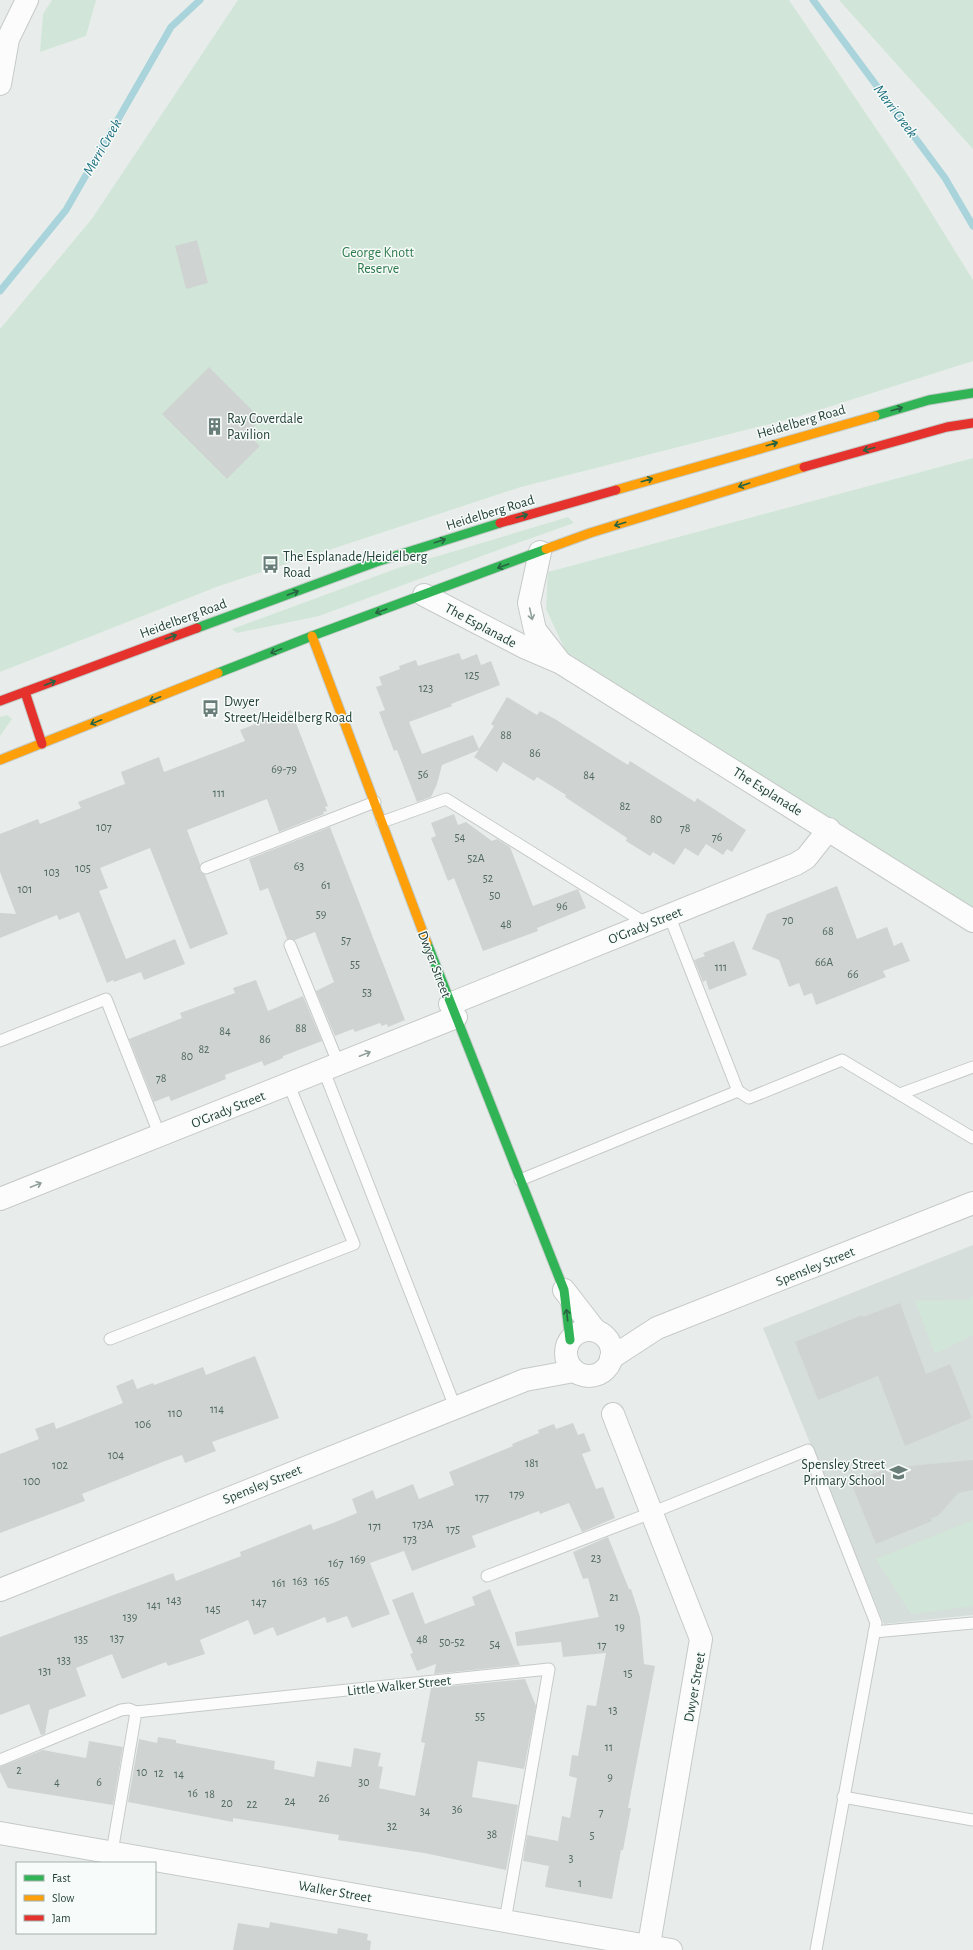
<svg xmlns="http://www.w3.org/2000/svg" width="973" height="1950" viewBox="0 0 973 1950" font-family="'Alegreya Sans',sans-serif">
	<rect width="100%" height="100%" fill="#e8edeb"/>
	<polygon fill="#d6dedb" points="973,1245 973,1615 884,1624 763,1328"/>
	<g fill="#d1e6d8">
		<polygon points="52,0 96,0 86,36 40,52 43,14"/>
		<polygon points="238,0 789,0 911,180 973,280 973,361 797,417 521,487 219,586 0,672 0,329 91,220"/>
		<polygon points="839,0 973,0 973,149"/>
		<polygon points="973,458 973,911 566,652 546,609 548,572"/>
		<polygon points="568,517 574,523 509,546 319,616 237,633 232,629 398,568"/>
		<polygon points="7,715 12,719 0,736 0,717"/>
		<polygon points="973,1295 973,1335 935,1354 915,1301 968,1300"/>
		<polygon points="973,1520 973,1606 911,1614 876,1559"/>
	</g>
	<g fill="none" stroke-linecap="round" stroke-linejoin="round">
		<g stroke="#a9d4db" stroke-width="7">
			<polyline points="813,0 945,178 973,226"/>
			<polyline points="0,291 66,210 171,27 200,0"/>
		</g>
	</g>
	<g fill="#cfd4d2">
		<polygon points="197,240 208,283 186,289 175,246"/>
		<polygon points="209,367 261,419 247,433 260,446 227,479 162,414"/>
		<polygon points="459,653 462,660 477,654 481,665 491,661 500,685 451,704 452,706 409,722 422,754 473,735 479,749 494,726 491,724 507,697 537,715 540,711 555,719 628,765 630,761 695,802 697,798 746,830 732,852 727,849 723,855 706,844 698,856 685,848 674,865 653,852 650,856 626,841 627,838 565,797 566,795 537,777 534,781 503,762 497,772 474,757 479,750 442,765 437,784 431,797 417,802 397,750 394,751 379,712 385,710 376,687 382,685 379,677 400,669 399,666 416,660 418,666"/>
		<polygon points="291,710 328,806 325,807 327,811 323,812 324,814 279,832 267,799 187,830 200,864 200,871 205,875 228,934 190,949 150,848 100,868 108,888 99,891 126,959 175,939 185,964 144,980 141,972 114,982 113,980 107,983 79,912 59,920 57,915 0,938 0,913 16,914 0,872 0,834 38,819 40,824 81,808 78,802 125,784 121,772 159,757 164,772 245,741 240,730"/>
		<polygon points="454,814 458,825 466,822 492,841 497,839 510,847 533,906 578,889 586,908 537,928 538,931 483,951 454,878 448,881 431,838 436,836 431,823"/>
		<polygon points="330,827 405,1020 388,1027 387,1024 382,1026 380,1023 355,1032 353,1029 335,1036 316,991 334,982 315,932 295,940 287,939 268,888 260,891 249,859"/>
		<polygon points="837,886 857,939 887,927 894,946 902,942 910,961 883,971 886,977 816,1005 812,993 804,996 799,983 789,987 779,960 752,949 767,914"/>
		<polygon points="734,941 747,975 709,990 706,980 703,982 694,960 705,956 703,953"/>
		<polygon points="256,980 268,1011 303,996 322,1041 283,1056 283,1058 264,1066 262,1061 225,1075 226,1079 171,1101 169,1096 154,1102 129,1039 182,1018 180,1013 235,993 233,988"/>
		<polygon points="900,1303 926,1374 950,1364 972,1418 905,1446 878,1376 818,1400 795,1342 862,1315 863,1317"/>
		<polygon points="255,1356 279,1418 212,1442 216,1451 185,1463 182,1455 165,1461 82,1494 85,1501 0,1533 0,1454 39,1439 35,1429 54,1422 56,1429 123,1403 116,1386 133,1379 137,1389 153,1383 154,1385 203,1367 206,1375"/>
		<polygon points="573,1423 578,1435 584,1433 591,1451 582,1454 596,1489 603,1487 615,1518 582,1532 569,1503 540,1514 539,1511 472,1536 476,1547 412,1571 404,1551 370,1563 390,1614 352,1628 347,1616 327,1623 325,1617 277,1636 273,1627 254,1635 248,1620 200,1640 205,1654 168,1666 166,1662 122,1679 112,1654 76,1668 86,1696 49,1710 45,1734 41,1735 29,1704 0,1715 0,1637 173,1573 176,1581 241,1556 240,1552 311,1524 313,1530 333,1523 357,1513 352,1499 373,1490 376,1499 413,1484 419,1499 454,1485 449,1472 513,1446 512,1444 539,1433 538,1430 554,1424 556,1429"/>
		<polygon points="973,1460 973,1490 958,1493 938,1516 931,1518 932,1521 876,1544 851,1483 888,1468"/>
		<polygon points="608,1537 629,1589 631,1589 640,1617 644,1664 655,1666 628,1808 631,1808 623,1850 621,1850 612,1899 545,1887 549,1866 523,1861 527,1835 558,1841 562,1816 570,1818 577,1778 569,1776 572,1755 578,1756 587,1705 596,1706 606,1653 563,1657 561,1642 517,1646 515,1632 599,1617 588,1578 583,1579 573,1552"/>
		<polygon points="490,1589 520,1665 434,1674 436,1664 417,1671 410,1654 413,1653 392,1600 413,1592 425,1624 475,1605 472,1597"/>
		<polygon points="525,1679 536,1706 524,1769 478,1761 472,1797 518,1805 506,1870 424,1853 338,1840 339,1835 233,1818 233,1822 128,1802 139,1739 157,1743 158,1737 176,1740 176,1743 275,1761 274,1769 314,1777 317,1761 351,1767 354,1748 381,1753 378,1766 383,1767 379,1788 415,1796 425,1743 421,1742 431,1688"/>
		<polygon points="89,1741 123,1747 113,1805 8,1788 0,1772 0,1767 43,1750 86,1758"/>
		<polygon points="270,1922 337,1934 338,1928 368,1934 367,1940 371,1941 370,1950 233,1950 238,1923 269,1928"/>
	</g>
	<g fill="none" stroke-linecap="round" stroke-linejoin="round">
		<defs>
			<g id="lane">
				<polyline points="382,822 446,799 647,924"/>
				<polyline points="206,868 375,802"/>
				<polyline points="669,915 738,1091"/>
				<polyline points="290,945 339,1065"/>
				<polyline points="0,1041 106,999 160,1136"/>
				<polyline points="324,1071 455,1407"/>
				<polyline points="900,1094 973,1067"/>
				<polyline points="520,1180 738,1091 749,1098 842,1060 973,1138"/>
				<polyline points="110,1339 354,1244 289,1085"/>
				<polyline points="487,1576 651,1513 808,1450 876,1623 816,1950"/>
				<polyline points="874,1632 973,1623"/>
				<polyline points="0,1760 121,1710 129,1709 136,1712"/>
				<polyline points="843,1797 973,1820"/>
				<polyline points="112,1852 136,1712 549,1669 505,1921"/>
			</g>
			<g id="street">
				<polyline points="0,84 8,39 27,0"/>
				<polyline points="540,552 529,603 535,630 560,662"/>
				<polyline points="424,595 526,648 561,663 973,921"/>
				<polyline points="450,1004 796,864 806,858 829,829"/>
				<polyline points="0,1199 456,1017"/>
				<polyline points="564,1290 595,1330"/>
				<circle cx="589" cy="1353" r="23"/>
				<polyline points="611,1358 657,1328 973,1203"/>
				<polyline points="613,1414 701,1639 648,1950"/>
				<polyline points="0,1590 525,1380 574,1371"/>
				<polyline points="0,1833 671,1950"/>
			</g>
			<g id="fast">
				<polyline points="875,416 929,400 973,393"/>
				<polyline points="197,628 376,562 500,523"/>
				<polyline points="218,673 312,636 546,549"/>
				<polyline points="427,943 564,1290 570,1340"/>
			</g>
			<g id="slow">
				<polyline points="616,490 875,416"/>
				<polyline points="546,549 590,533 804,467"/>
				<polyline points="312,636 427,943"/>
				<polyline points="0,760 218,673"/>
			</g>
			<g id="jam">
				<polyline points="804,467 947,427 973,423"/>
				<polyline points="500,523 616,490"/>
				<polyline points="25,692 42,744"/>
				<polyline points="0,701 197,628"/>
			</g>
		</defs>
		<use href="#lane" stroke="#c5cac8" stroke-width="13"/>
		<use href="#street" stroke="#c5cac8" stroke-width="24"/>
		<use href="#fast" stroke="#c3cbc8" stroke-width="11"/>
		<use href="#slow" stroke="#c3cbc8" stroke-width="11"/>
		<use href="#jam" stroke="#c3cbc8" stroke-width="11"/>
		<use href="#lane" stroke="#fcfcfc" stroke-width="11"/>
		<use href="#street" stroke="#fcfcfc" stroke-width="22"/>
		<use href="#fast" stroke="#30b455" stroke-width="9"/>
		<use href="#slow" stroke="#ff9f0a" stroke-width="9"/>
		<use href="#jam" stroke="#e5322d" stroke-width="9"/>
	</g>
	<defs><path id="oneway-shaft" d="M-6 0H5M1.5-3L5.5 0L1.5 3" fill="none" stroke-width="1.6" stroke-linecap="round" stroke-linejoin="round"/></defs>
	<g stroke="#286442">
		<use href="#oneway-shaft" transform="translate(897 409) rotate(-16)"/>
		<use href="#oneway-shaft" transform="translate(772 444) rotate(-16)"/>
		<use href="#oneway-shaft" transform="translate(869 449) rotate(165)"/>
		<use href="#oneway-shaft" transform="translate(647 480) rotate(-16)"/>
		<use href="#oneway-shaft" transform="translate(744 485) rotate(161)"/>
		<use href="#oneway-shaft" transform="translate(522 516) rotate(-16)"/>
		<use href="#oneway-shaft" transform="translate(620 524) rotate(163)"/>
		<use href="#oneway-shaft" transform="translate(440 541) rotate(-18)"/>
		<use href="#oneway-shaft" transform="translate(503 566) rotate(160)"/>
		<use href="#oneway-shaft" transform="translate(293 593) rotate(-20)"/>
		<use href="#oneway-shaft" transform="translate(381 611) rotate(160)"/>
		<use href="#oneway-shaft" transform="translate(171 637) rotate(-20)"/>
		<use href="#oneway-shaft" transform="translate(276 651) rotate(158)"/>
		<use href="#oneway-shaft" transform="translate(50 683) rotate(-21)"/>
		<use href="#oneway-shaft" transform="translate(155 699) rotate(158)"/>
		<use href="#oneway-shaft" transform="translate(96 722) rotate(158)"/>
		<use href="#oneway-shaft" transform="translate(567 1315) rotate(-97)"/>
	</g>
	<g stroke="#909f9b">
		<use href="#oneway-shaft" transform="translate(531 614) rotate(77)"/>
		<use href="#oneway-shaft" transform="translate(365 1054) rotate(-22)"/>
		<use href="#oneway-shaft" transform="translate(36 1185) rotate(-22)"/>
	</g>
	<defs>
		<symbol id="building-bare" viewBox="-9 -9 18 18"><path d="M-4-6H4V6H1V3H-1V6H-4ZM-2.5-4.3h1.7v1.8h-1.7ZM.8-4.3h1.7v1.8H.8ZM-2.5-1h1.7V.8h-1.7ZM.8-1h1.7V.8H.8Z" fill="#697e78" stroke="#f7fbf9" stroke-width="2.5" paint-order="stroke"/></symbol>
		<symbol id="bus-bare" viewBox="-9 -9 18 18"><path d="M-5-6H5V4H4V6H2V4H-2V6H-4V4H-5ZM-3.5-4V0h7V-4ZM-3.5 1.2v1.5H-2V1.2ZM2 1.2v1.5H3.5V1.2Z" fill="#697e78" stroke="#f7fbf9" stroke-width="2.5" paint-order="stroke"/></symbol>
		<symbol id="school-bare" viewBox="-9 -9 18 18"><path d="M0-5L7-2L0 1L-7-2ZM-4 1L0 2.5L4 1V4Q0 6-4 4Z" fill="#697e78" stroke="#f7fbf9" stroke-width="2.5" paint-order="stroke"/></symbol>
	</defs>
	<g fill-rule="evenodd">
		<use href="#building-bare" x="202" y="414" width="25" height="25"/>
		<use href="#bus-bare" x="258" y="552" width="25" height="25"/>
		<use href="#bus-bare" x="198" y="696" width="25" height="25"/>
		<use href="#school-bare" x="886" y="1460" width="25" height="25"/>
	</g>
	<g text-anchor="middle" stroke-width="3" stroke-linejoin="round" paint-order="stroke">
		<g font-size="12" fill="#506761">
			<text x="472" y="679">125</text>
			<text x="426" y="692">123</text>
			<text x="506" y="739">88</text>
			<text x="535" y="757">86</text>
			<text x="284" y="773">69-79</text>
			<text x="423" y="778">56</text>
			<text x="589" y="779">84</text>
			<text x="219" y="797">111</text>
			<text x="625" y="810">82</text>
			<text x="656" y="823">80</text>
			<text x="104" y="831">107</text>
			<text x="685" y="832">78</text>
			<text x="460" y="841">54</text>
			<text x="717" y="841">76</text>
			<text x="476" y="862">52A</text>
			<text x="299" y="870">63</text>
			<text x="83" y="872">105</text>
			<text x="52" y="876">103</text>
			<text x="488" y="882">52</text>
			<text x="326" y="889">61</text>
			<text x="25" y="893">101</text>
			<text x="495" y="899">50</text>
			<text x="562" y="910">96</text>
			<text x="321" y="918">59</text>
			<text x="788" y="924">70</text>
			<text x="506" y="928">48</text>
			<text x="828" y="935">68</text>
			<text x="346" y="944">57</text>
			<text x="824" y="966">66A</text>
			<text x="355" y="968">55</text>
			<text x="721" y="971">111</text>
			<text x="853" y="978">66</text>
			<text x="367" y="996">53</text>
			<text x="301" y="1032">88</text>
			<text x="225" y="1035">84</text>
			<text x="265" y="1043">86</text>
			<text x="204" y="1053">82</text>
			<text x="187" y="1060">80</text>
			<text x="161" y="1082">78</text>
			<text x="217" y="1413">114</text>
			<text x="175" y="1417">110</text>
			<text x="143" y="1428">106</text>
			<text x="116" y="1459">104</text>
			<text x="532" y="1467">181</text>
			<text x="60" y="1469">102</text>
			<text x="32" y="1485">100</text>
			<text x="517" y="1498">179</text>
			<text x="482" y="1501">177</text>
			<text x="423" y="1528">173A</text>
			<text x="375" y="1530">171</text>
			<text x="453" y="1533">175</text>
			<text x="410" y="1543">173</text>
			<text x="596" y="1562">23</text>
			<text x="358" y="1563">169</text>
			<text x="336" y="1567">167</text>
			<text x="300" y="1585">163</text>
			<text x="322" y="1585">165</text>
			<text x="279" y="1587">161</text>
			<text x="614" y="1601">21</text>
			<text x="174" y="1604">143</text>
			<text x="259" y="1606">147</text>
			<text x="154" y="1609">141</text>
			<text x="213" y="1613">145</text>
			<text x="130" y="1621">139</text>
			<text x="620" y="1631">19</text>
			<text x="117" y="1642">137</text>
			<text x="81" y="1643">135</text>
			<text x="422" y="1643">48</text>
			<text x="452" y="1646">50-52</text>
			<text x="495" y="1648">54</text>
			<text x="602" y="1649">17</text>
			<text x="64" y="1664">133</text>
			<text x="45" y="1675">131</text>
			<text x="628" y="1677">15</text>
			<text x="613" y="1714">13</text>
			<text x="480" y="1720">55</text>
			<text x="609" y="1751">11</text>
			<text x="19" y="1774">2</text>
			<text x="142" y="1776">10</text>
			<text x="159" y="1777">12</text>
			<text x="179" y="1778">14</text>
			<text x="610" y="1781">9</text>
			<text x="57" y="1786">4</text>
			<text x="99" y="1786">6</text>
			<text x="364" y="1786">30</text>
			<text x="193" y="1797">16</text>
			<text x="210" y="1798">18</text>
			<text x="324" y="1802">26</text>
			<text x="290" y="1805">24</text>
			<text x="227" y="1807">20</text>
			<text x="252" y="1808">22</text>
			<text x="457" y="1813">36</text>
			<text x="425" y="1815">34</text>
			<text x="601" y="1816">7</text>
			<text x="392" y="1830">32</text>
			<text x="492" y="1838">38</text>
			<text x="592" y="1839">5</text>
			<text x="571" y="1862">3</text>
			<text x="580" y="1887">1</text>
		</g>
		<g font-size="14" fill="#2d7a4b" stroke="#f7fbf9">
			<text x="378" y="257">George Knott<tspan x="378" dy="16">Reserve</tspan></text>
		</g>
		<g font-size="14" fill="#24423a" stroke="#f7fbf9" text-anchor="start">
			<text x="227" y="423">Ray Coverdale<tspan x="227" dy="16">Pavilion</tspan></text>
			<text x="283" y="561">The Esplanade/Heidelberg<tspan x="283" dy="16">Road</tspan></text>
			<text x="224" y="706">Dwyer<tspan x="224" dy="16">Street/Heidelberg Road</tspan></text>
			<text x="885" y="1469" text-anchor="end">Spensley Street<tspan x="885" dy="16">Primary School</tspan></text>
		</g>
		<g font-size="14" fill="#24423a" stroke="#f7fbf9">
			<text transform="translate(801 421) rotate(-16)" y="5">Heidelberg Road</text>
			<text transform="translate(490 512) rotate(-17)" y="5">Heidelberg Road</text>
			<text transform="translate(183 618) rotate(-20)" y="5">Heidelberg Road</text>
			<text transform="translate(481 625) rotate(28)" y="5">The Esplanade</text>
			<text transform="translate(768 791) rotate(32)" y="5">The Esplanade</text>
			<text transform="translate(645 925) rotate(-22)" y="5">O'Grady Street</text>
			<text transform="translate(435 964) rotate(69)" y="5">Dwyer Street</text>
			<text transform="translate(228 1109) rotate(-22)" y="5">O'Grady Street</text>
			<text transform="translate(815 1266) rotate(-22)" y="5">Spensley Street</text>
			<text transform="translate(262 1484) rotate(-22)" y="5">Spensley Street</text>
			<text transform="translate(399 1685) rotate(-6)" y="5">Little Walker Street</text>
			<text transform="translate(694 1687) rotate(-80)" y="5">Dwyer Street</text>
			<text transform="translate(335 1891) rotate(10)" y="5">Walker Street</text>
		</g>
		<g font-size="15" font-style="italic" fill="#1c6f80" stroke="#f7fbf9">
			<text transform="translate(896 111) rotate(53)" y="5">Merri Creek</text>
			<text transform="translate(102 147) rotate(-60)" y="5">Merri Creek</text>
		</g>
	</g>
	<rect x="16" y="1862" width="140" height="72" fill="#f7fbf9" stroke="#a3b1ad"/>
	<rect x="24" y="1875" width="20" height="6" fill="#30b455" stroke="#a3b1ad"/>
	<text x="52" y="1882" font-size="12" fill="#24423a">Fast</text>
	<rect x="24" y="1895" width="20" height="6" fill="#ff9f0a" stroke="#a3b1ad"/>
	<text x="52" y="1902" font-size="12" fill="#24423a">Slow</text>
	<rect x="24" y="1915" width="20" height="6" fill="#e5322d" stroke="#a3b1ad"/>
	<text x="52" y="1922" font-size="12" fill="#24423a">Jam</text>
</svg>
